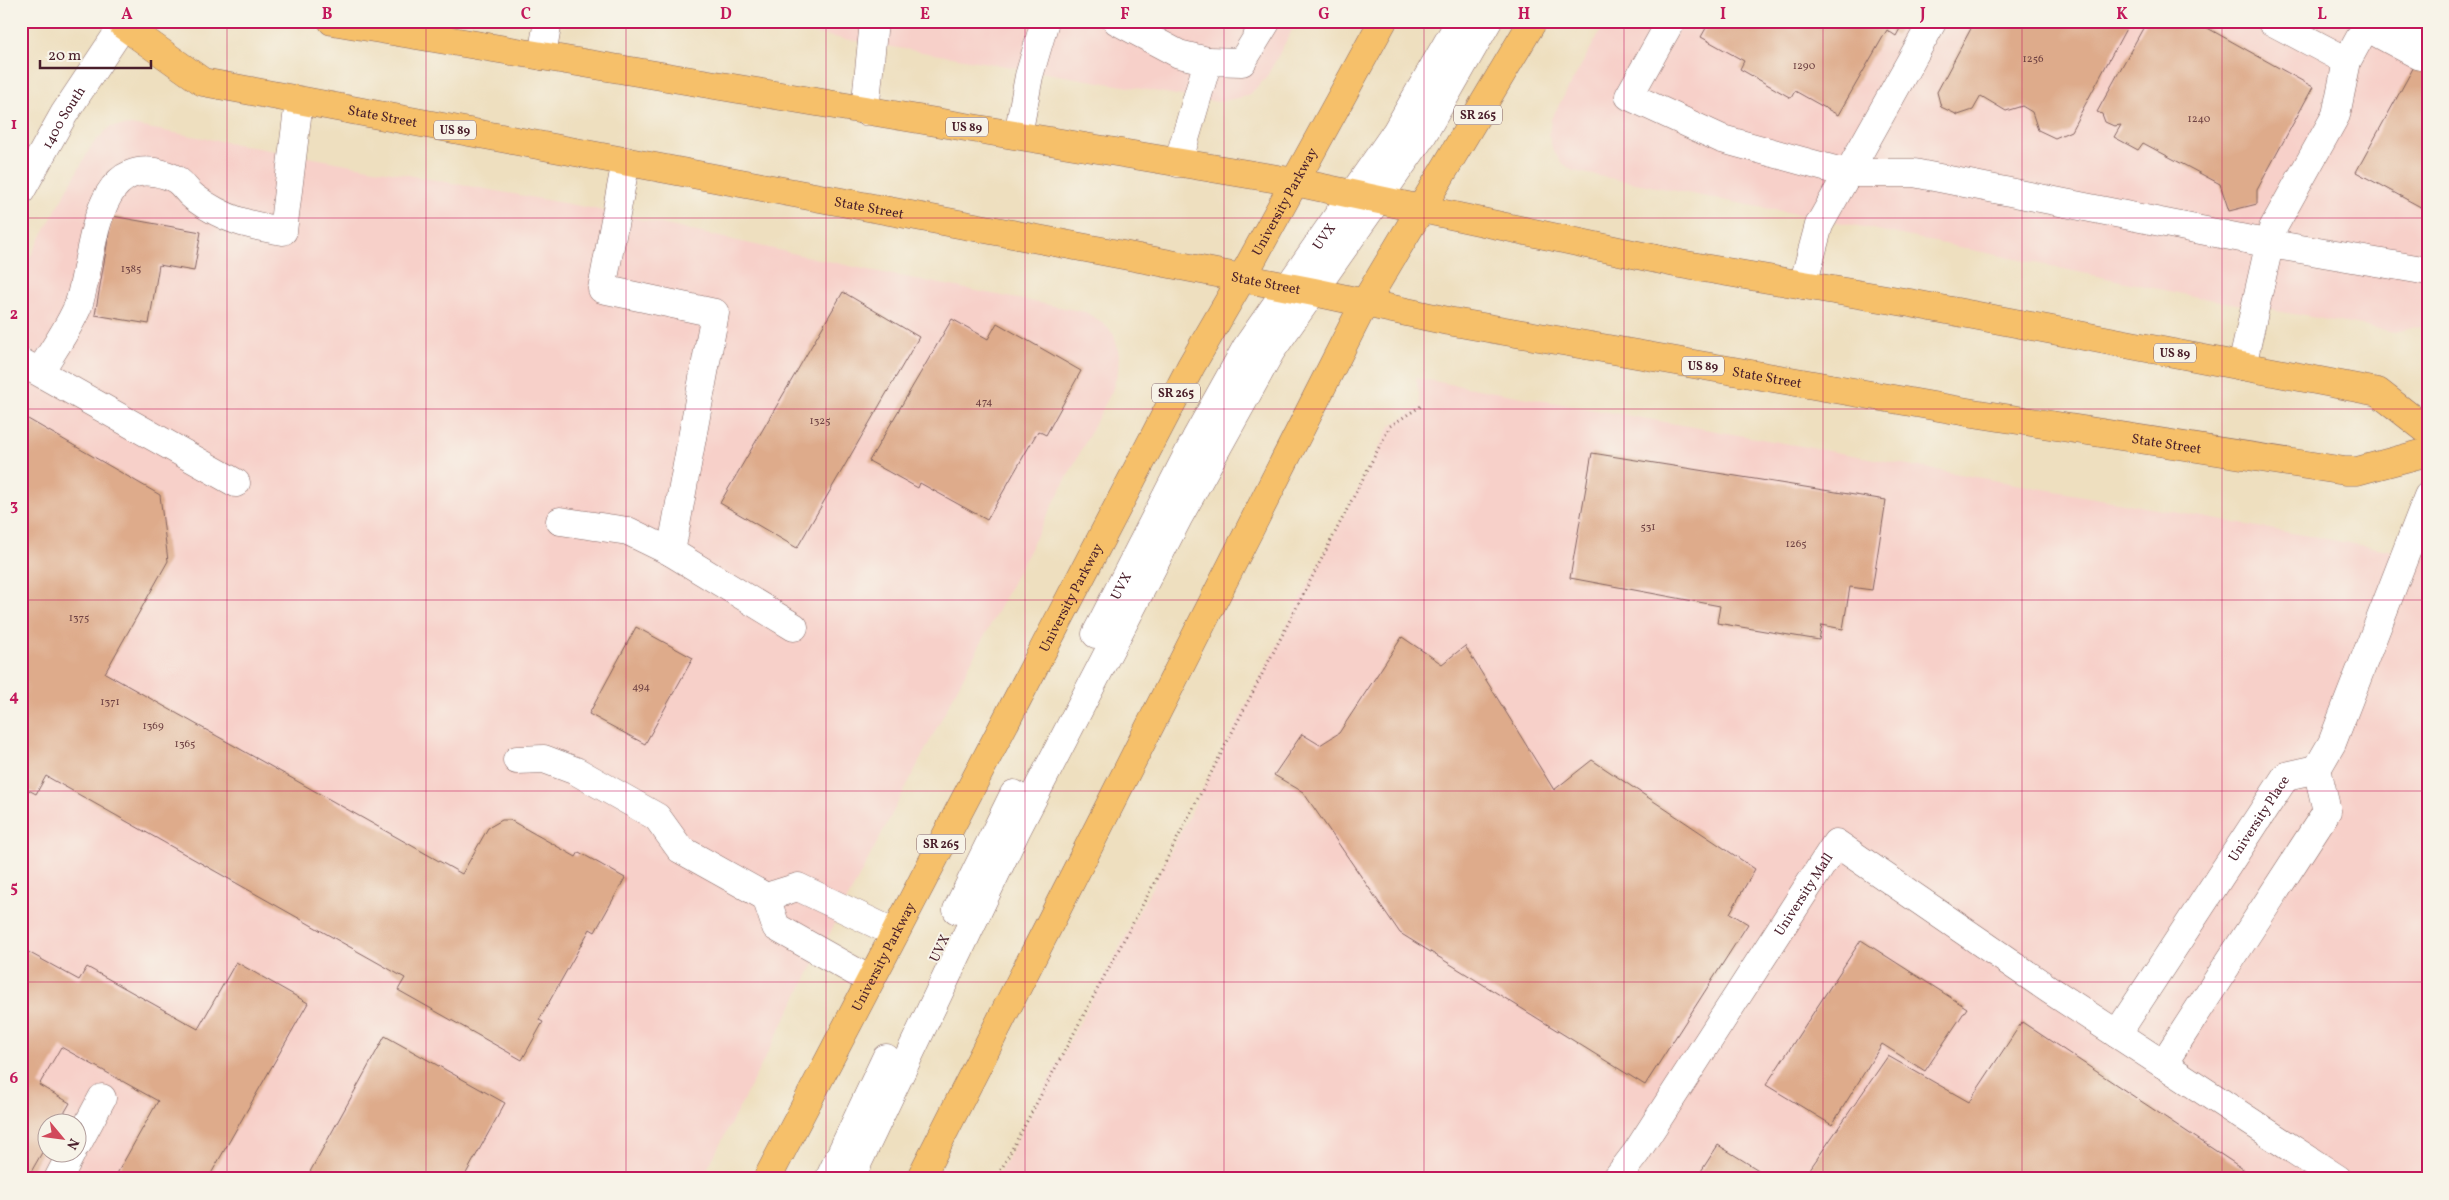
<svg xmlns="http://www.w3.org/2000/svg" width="2449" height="1200" viewBox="0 0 2449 1200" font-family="Vollkorn,serif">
	<rect width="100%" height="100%" fill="#f7f3e8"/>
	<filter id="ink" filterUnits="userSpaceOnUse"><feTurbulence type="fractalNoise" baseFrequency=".02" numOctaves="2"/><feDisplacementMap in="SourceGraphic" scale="10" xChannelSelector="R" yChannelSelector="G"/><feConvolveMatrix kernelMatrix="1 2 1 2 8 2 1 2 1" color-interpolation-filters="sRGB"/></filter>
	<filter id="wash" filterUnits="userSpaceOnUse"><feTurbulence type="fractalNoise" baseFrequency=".0096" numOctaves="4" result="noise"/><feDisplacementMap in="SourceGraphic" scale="20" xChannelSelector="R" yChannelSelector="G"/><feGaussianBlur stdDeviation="1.12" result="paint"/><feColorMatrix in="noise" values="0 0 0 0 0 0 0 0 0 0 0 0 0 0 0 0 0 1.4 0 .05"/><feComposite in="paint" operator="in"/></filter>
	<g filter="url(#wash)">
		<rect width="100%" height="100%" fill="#eedfbf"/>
		<g fill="#f7d0c9" fill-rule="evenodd">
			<polygon points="721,21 1297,21 1266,78 1248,96 1218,102 821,35"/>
			<polygon points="1606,21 2428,21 2428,324 2396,332 2202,298 1858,226 1573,171 1561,162 1553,151 1549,135 1551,119"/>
			<path d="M131 125 585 207 859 268 1085 312 1102 322 1114 335 1119 354 1118 371 1112 391 702 1179H21V273L92 145 110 127ZM48 1122H78V1152H48Z"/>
			<polygon points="1416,378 2428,557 2428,1179 996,1179 1159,874 1390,426 1421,406"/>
		</g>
		<g id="blocks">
			<g fill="#deab8b">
				<polygon points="1710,21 1904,21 1896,36 1887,30 1838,115 1795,91 1791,98 1740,69 1744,61 1701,37"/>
				<polygon points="1975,21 2129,21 2129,23 2071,131 2055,138 2038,130 2032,112 2022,106 2006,111 1981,96 1973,110 1958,115 1941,107 1937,92"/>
				<polygon points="2147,21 2195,21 2313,87 2257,190 2257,204 2229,211 2220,184 2143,143 2138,150 2114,137 2121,125 2114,126 2105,122 2102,114 2097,112"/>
				<polygon points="2422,52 2428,55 2428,211 2356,172"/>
				<polygon points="112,216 201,232 194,271 159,265 149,324 95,315"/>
				<polygon points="843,292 919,337 797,548 720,503"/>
				<polygon points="952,319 988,339 997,323 1081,371 1046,435 1038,431 987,520 920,483 918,488 869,461"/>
				<polygon points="21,415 160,495 168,561 105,673 462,874 488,828 502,820 510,820 576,857 579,852 625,878 595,932 590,929 539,1020 543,1022 522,1060 398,990 405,978 46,776 36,794 21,786"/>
				<polygon points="1592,453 1886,500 1872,590 1850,587 1843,629 1822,625 1819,640 1717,623 1720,606 1570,578"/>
				<polygon points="636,627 693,658 645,744 589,714"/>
				<polygon points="1402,637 1442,664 1465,646 1554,790 1592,760 1755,869 1730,913 1748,924 1645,1085 1400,933 1303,792 1274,775 1302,734 1320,745 1339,733"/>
				<polygon points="1861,940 1967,1008 1925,1071 1882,1044 1832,1125 1766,1085"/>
				<polygon points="21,948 79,980 87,967 198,1029 236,962 308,1003 208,1179 114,1179 158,1101 61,1047 39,1085 70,1103 59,1122 48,1122 48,1142 27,1179 21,1179"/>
				<polygon points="2022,1022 2258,1179 1803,1179 1888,1056 1969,1102"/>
				<polygon points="385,1036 505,1103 463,1179 306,1179"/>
				<polygon points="1718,1145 1773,1179 1696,1179"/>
			</g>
		</g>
	</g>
	<g filter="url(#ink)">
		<use href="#blocks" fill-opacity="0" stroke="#83625f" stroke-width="1"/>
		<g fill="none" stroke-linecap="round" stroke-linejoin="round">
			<defs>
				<g id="minor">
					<polyline points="1117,21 1179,54 1208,61"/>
					<polyline points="1671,21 1629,96 1722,139 1846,173 1914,173 2271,244 2428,271"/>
					<polyline points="2271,21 2347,61"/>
					<polyline points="2410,21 2428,31"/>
					<polyline points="2366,27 2420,56"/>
					<polyline points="542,56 548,21"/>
					<polyline points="865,111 874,21"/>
					<polyline points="1018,135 1029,76 1045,21"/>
					<polyline points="626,161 602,289 715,313 671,552"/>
					<polyline points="1178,163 1208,61 1242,62 1267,21"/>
					<path id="s1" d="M21 191 64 114 126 21"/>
					<polyline points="1803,285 1819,225 1933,21"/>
					<polyline points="21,362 236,483"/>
					<polyline points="2242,366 2273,228 2336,115 2347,61 2369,21"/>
					<path d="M40 372C52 351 69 328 78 306 94 261 91 150 166 175 184 181 182 188 195 198 225 220 248 225 283 231L299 101"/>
					<polyline points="560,521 628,531 671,552 794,627"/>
					<path id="s2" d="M1096 634 1196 438 1246 348 1396 132 1460 21"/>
					<polyline points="517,760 544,759 576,771 657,817 680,849 766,897 776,927 870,980"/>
					<polyline points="766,897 798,887 895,933"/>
					<polyline points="957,910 1014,794"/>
					<path id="s3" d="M2117 1034 2286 776 2317 769 2332 743 2428 496"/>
					<polyline points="2163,1064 2327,811 2317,769"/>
					<polyline points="78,1143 102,1098"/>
					<polyline points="58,1179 72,1152"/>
					<polyline points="829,1179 886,1058"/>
					<polyline points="850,1179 1017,829 1178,518 1271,351 1422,136 1488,21"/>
					<path id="s4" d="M1616 1179 1636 1153 1836 843 2050 990 2338 1179"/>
				</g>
				<g id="major">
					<polyline points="332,21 1295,182 1680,264 1910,303 2378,392 2428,431"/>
					<path id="s5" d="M123 25 203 82 1155 261 1314 292 1448 321 1973 413 2345 471H2357L2428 452"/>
					<path id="s6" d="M767 1179 1191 366 1242 278 1383 21"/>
					<polyline points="920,1179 1364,304 1533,21"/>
				</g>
			</defs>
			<use href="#minor" stroke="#83625f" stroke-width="29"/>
			<use href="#major" stroke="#83625f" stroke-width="29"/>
			<polyline stroke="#83625f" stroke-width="3" stroke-dasharray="1 4" stroke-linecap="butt" points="996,1179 1159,874 1390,426 1421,406"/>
			<use href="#minor" stroke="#fff" stroke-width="28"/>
			<use href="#major" stroke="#f6c06b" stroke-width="28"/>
		</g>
	</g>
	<path fill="none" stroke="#c2185b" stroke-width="1" stroke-opacity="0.55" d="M227 21V1179M426 21V1179M626 21V1179M826 21V1179M1025 21V1179M1224 21V1179M1424 21V1179M1624 21V1179M1823 21V1179M2022 21V1179M2222 21V1179M21 218H2428M21 409H2428M21 600H2428M21 791H2428M21 982H2428"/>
	<g text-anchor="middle" stroke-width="4" stroke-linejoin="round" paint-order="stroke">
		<g font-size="11" fill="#6f4243">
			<text x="2033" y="62">1256</text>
			<text x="1804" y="69">1290</text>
			<text x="2199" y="122">1240</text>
			<text x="131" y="272">1385</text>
			<text x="984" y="405">474</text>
			<text x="820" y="424">1325</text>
			<text x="1648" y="530">531</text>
			<text x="1796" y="547">1265</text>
			<text x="79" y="621">1375</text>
			<text x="641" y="690">494</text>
			<text x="110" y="705">1371</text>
			<text x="153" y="729">1369</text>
			<text x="185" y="747">1365</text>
		</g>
		<g fill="#f7f3e8" stroke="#7e5f64" stroke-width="1">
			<rect x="1454" y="105.5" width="48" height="19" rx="4"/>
			<rect x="946" y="117.5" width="42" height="19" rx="4"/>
			<rect x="434" y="120.5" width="42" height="19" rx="4"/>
			<rect x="2154" y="343.5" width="42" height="19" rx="4"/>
			<rect x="1682" y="356.5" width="42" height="19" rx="4"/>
			<rect x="1152" y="383.5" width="48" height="19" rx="4"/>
			<rect x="917" y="834.5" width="48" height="19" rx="4"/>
		</g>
		<g font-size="12" font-weight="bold" fill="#4a1f2b">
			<text x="1478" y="119">SR 265</text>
			<text x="967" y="131">US 89</text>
			<text x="455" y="134">US 89</text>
			<text x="2175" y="357">US 89</text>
			<text x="1703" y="370">US 89</text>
			<text x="1176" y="397">SR 265</text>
			<text x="941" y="848">SR 265</text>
		</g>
		<g font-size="14" fill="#4a1f2b" stroke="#f7f3e8">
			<text dy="5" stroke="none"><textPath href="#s5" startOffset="281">State Street</textPath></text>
			<text dy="5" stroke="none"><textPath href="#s1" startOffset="85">1400 South</textPath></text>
			<text dy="5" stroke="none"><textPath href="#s6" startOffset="1106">University Parkway</textPath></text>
			<text dy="5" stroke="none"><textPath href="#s5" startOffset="776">State Street</textPath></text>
			<text dy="5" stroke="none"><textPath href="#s2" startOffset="459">UVX</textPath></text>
			<text dy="5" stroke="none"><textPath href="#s5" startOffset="1180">State Street</textPath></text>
			<text dy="5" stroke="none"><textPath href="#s5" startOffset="1690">State Street</textPath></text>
			<text dy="5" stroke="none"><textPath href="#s5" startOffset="2095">State Street</textPath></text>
			<text dy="5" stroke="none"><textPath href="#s2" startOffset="54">UVX</textPath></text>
			<text dy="5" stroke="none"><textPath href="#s6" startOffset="656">University Parkway</textPath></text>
			<text dy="5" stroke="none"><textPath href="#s3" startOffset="258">University Place</textPath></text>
			<text dy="5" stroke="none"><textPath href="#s4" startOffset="341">University Mall</textPath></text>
			<text transform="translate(939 948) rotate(-64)" y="5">UVX</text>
			<text dy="5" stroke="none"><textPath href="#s6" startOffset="251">University Parkway</textPath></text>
		</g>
	</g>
	<rect width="2449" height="1200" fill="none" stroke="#f7f3e8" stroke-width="55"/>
	<g transform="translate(62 1138) rotate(119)"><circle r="24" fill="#f7f3e8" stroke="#b29e9c"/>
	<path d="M0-4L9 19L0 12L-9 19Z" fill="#d1495b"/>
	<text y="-8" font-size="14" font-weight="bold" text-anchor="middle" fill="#4a1f2b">N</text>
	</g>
	<path d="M40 60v8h111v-8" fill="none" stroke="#4a1f2b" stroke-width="2.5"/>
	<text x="48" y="60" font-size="15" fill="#4a1f2b" stroke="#f7f3e8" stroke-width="4" paint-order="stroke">20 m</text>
	<rect x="28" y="28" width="2394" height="1144" fill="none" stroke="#c2185b" stroke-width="2"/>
	<g font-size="16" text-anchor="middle" font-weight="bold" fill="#c2185b">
		<text x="127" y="19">A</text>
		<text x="327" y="19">B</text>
		<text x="526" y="19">C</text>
		<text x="726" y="19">D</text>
		<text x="925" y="19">E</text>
		<text x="1125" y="19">F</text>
		<text x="1324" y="19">G</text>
		<text x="1524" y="19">H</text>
		<text x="1723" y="19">I</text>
		<text x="1923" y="19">J</text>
		<text x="2122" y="19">K</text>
		<text x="2322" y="19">L</text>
		<text x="14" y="129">1</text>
		<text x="14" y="319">2</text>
		<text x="14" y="510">3</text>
		<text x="14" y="701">4</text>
		<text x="14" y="892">5</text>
		<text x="14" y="1083">6</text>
	</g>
</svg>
